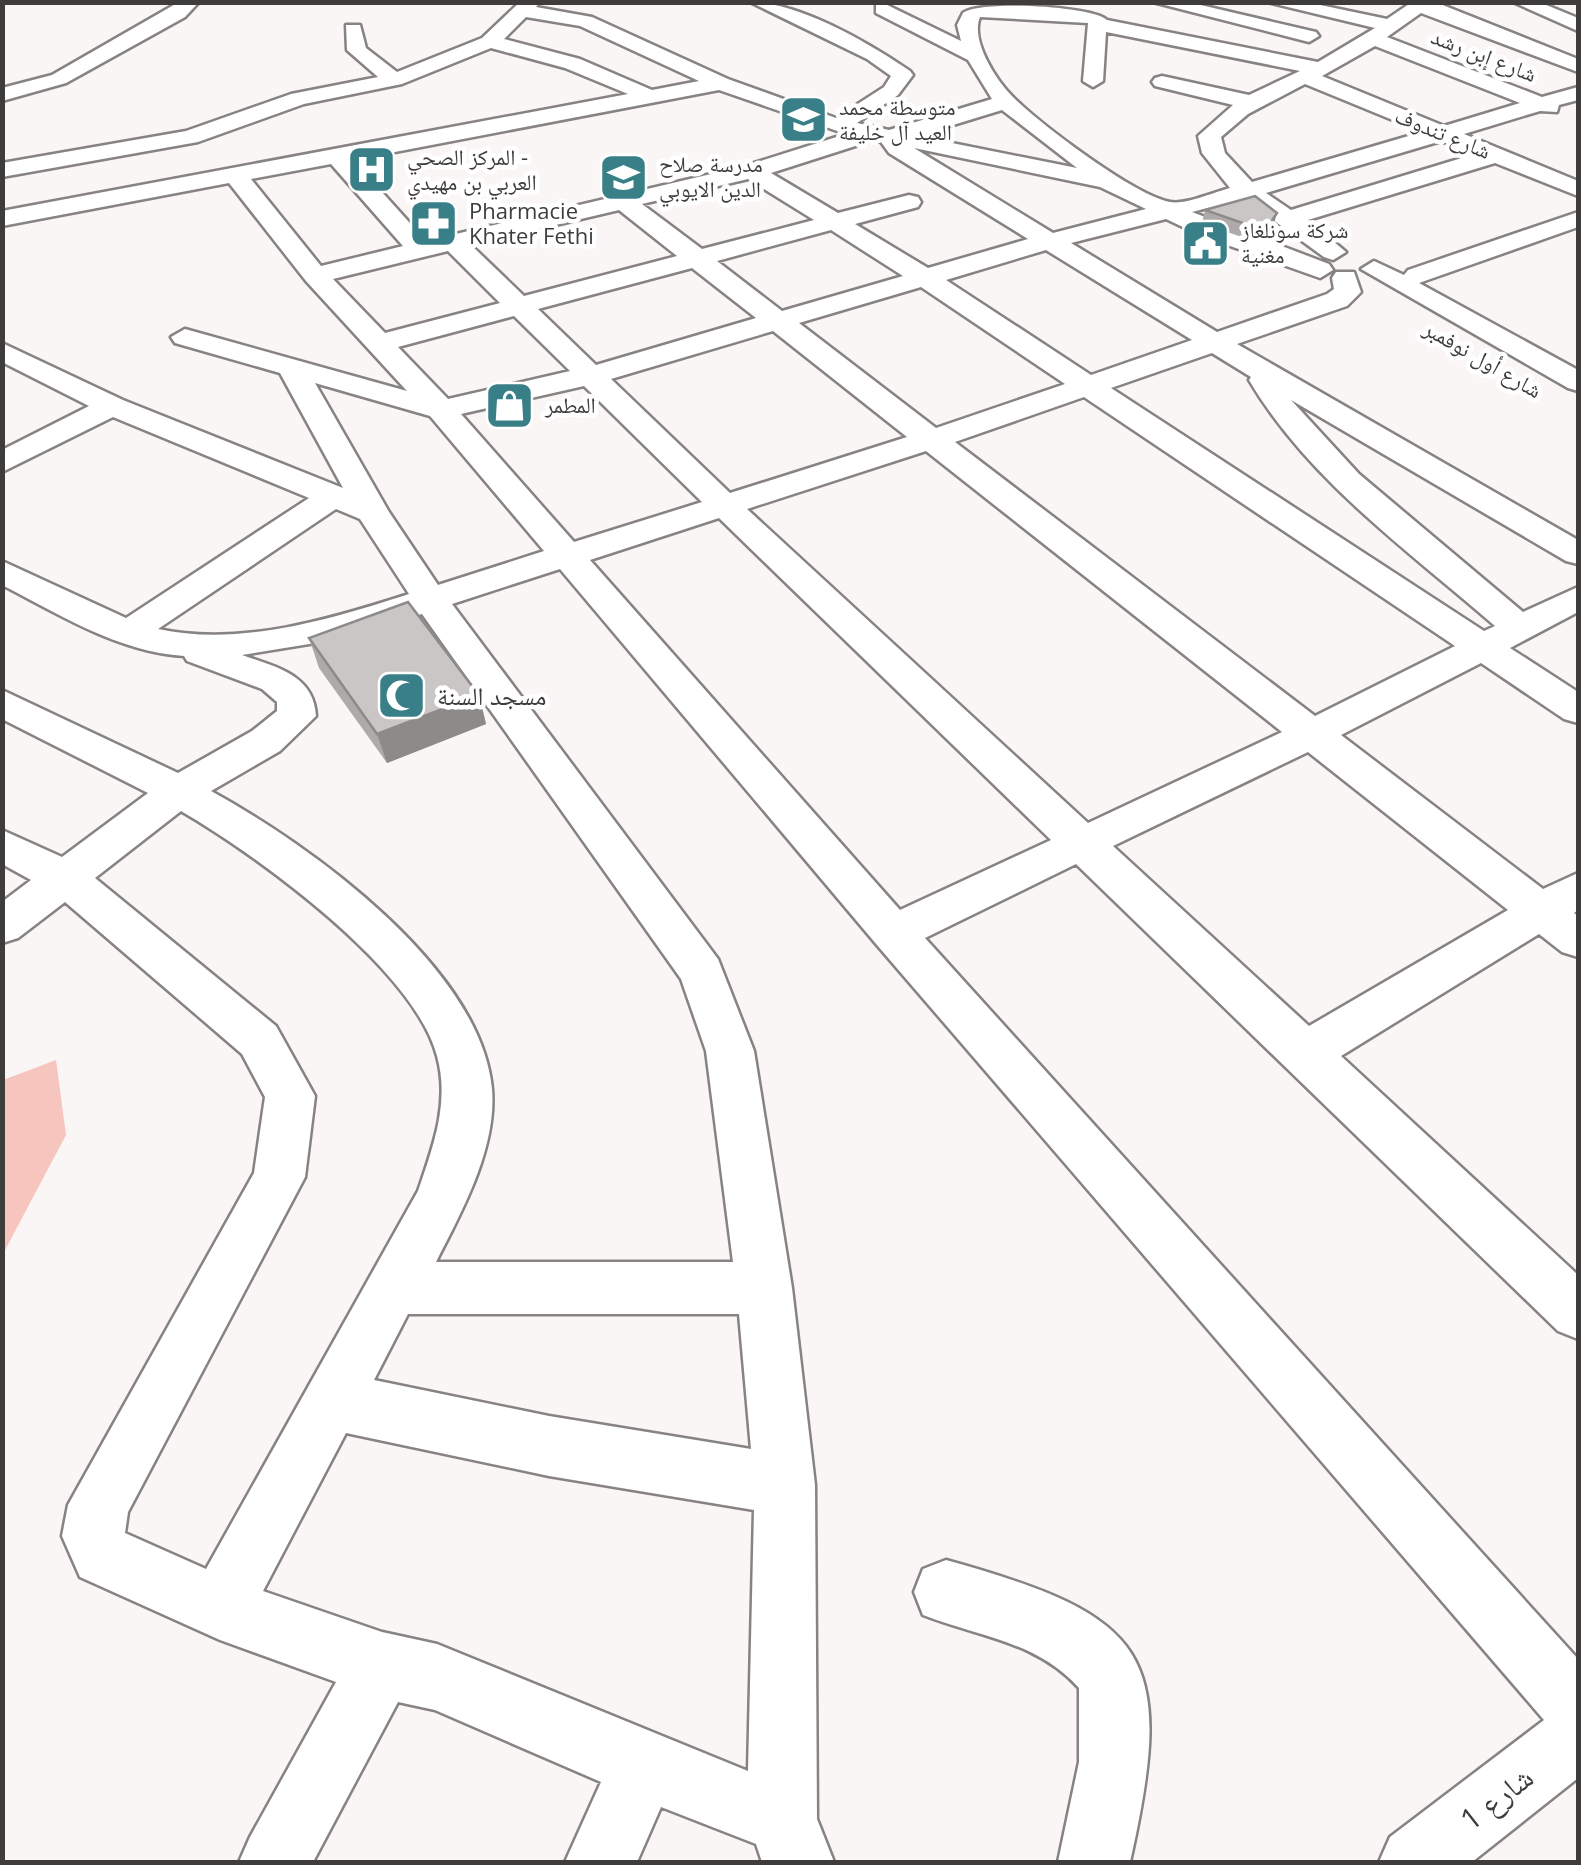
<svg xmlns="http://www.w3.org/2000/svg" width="1581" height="1865" viewBox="0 0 1581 1865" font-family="'Open Sans','Noto Naskh Arabic',sans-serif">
	<rect width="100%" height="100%" fill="#faf6f5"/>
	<polygon fill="#f6c5be" points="56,1060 66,1135 3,1254 3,1080"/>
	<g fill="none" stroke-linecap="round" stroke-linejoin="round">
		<defs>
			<g id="minor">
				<polygon points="179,2 199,2 185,17 66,83 2,101 2,88 52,75"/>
				<path d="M520 2H540L536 7 592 17 728 79 836 118 884 87 891 76 867 59 750 2C799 2 869 43 910 71L913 75 898 95 857 123 889 130 992 99 968 60 876 13V5L883 3 961 41 957 25 963 13C979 0 1093 6 1107 20L1318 62 1375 28 1267 2H1306L1387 19 1412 2H1435L1578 59V72L1421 13 1387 37 1542 97 1578 87V100L1559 105 1557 112 1540 111 1464 134 1578 181V196L1495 163 1308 220 1346 252 1333 260 1324 257 1244 199 1192 212 1329 264 1333 270 1320 278 1202 236 1166 219 1071 243 1217 332 1327 294 1334 289 1332 278 1336 272H1354L1361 292 1347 306 1237 344 1578 540V564L1566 561 1291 400 1359 474 1523 612 1578 587V612L1510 648 1578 692V723L1564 719 1481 663 1341 735 1543 889 1578 873V910L1574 913 1578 916V957L1562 952 1539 934 1341 1056 1578 1275V1339L1558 1331 1076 864 925 938 1578 1659V1778L1472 1862H1379L1390 1837 1544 1720 877 945 560 569 452 604 718 959 754 1051 792 1288 815 1485 817 1819 834 1862H762L756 1844 661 1807 637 1862H565L601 1782 435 1710 398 1702 313 1862H239L250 1837 336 1682 220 1640 80 1577 62 1536 68 1505 254 1173 265 1097 242 1054 65 902 18 938 2 943V902L31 880 2 864V830L62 857 148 793 2 719V690L178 773 252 731 277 711V702L262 689 187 661 184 656C118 652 59 614 2 585V561L126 618 309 498 113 417 2 472V450L89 406 2 362V343L123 400 343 488 280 373 175 343 171 337 185 329 407 391 306 281 229 183 2 226V211L628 94 565 68 491 48 402 84 304 104 198 142 2 177V163L186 131 291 94 378 77 347 50 346 25H360L366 48 397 72 482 38ZM526 17 580 26 699 81 652 90 580 59 504 39ZM980 17 1088 23 1083 81 1093 87 1103 81 1106 32 1300 71 1249 95 1162 76 1155 78 1152 82 1155 86 1233 105 1198 136 1202 153 1230 188C1214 192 1186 205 1170 202 1134 195 1043 126 1015 99 997 82 970 41 980 17ZM1375 46 1520 103 1444 126 1322 76ZM1305 84 1422 132 1252 182 1225 153 1221 137 1248 114ZM719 90 846 134 745 166 426 241 353 160ZM1002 110 1077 168 917 136ZM874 140 881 142 889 153 1028 239 928 268 855 224 918 207 921 202 918 197 909 195 838 213 771 173ZM1441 141 1475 154 1291 210 1266 193ZM914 148 1100 187 1146 209 1053 233ZM331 164 403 246 321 266 251 179ZM748 179 814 220 702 249 642 204ZM619 210 677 256 524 296 471 245ZM831 230 903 276 782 311 717 261ZM1046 250 1192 340 1091 375 946 280ZM448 251 500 303 385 333 333 279ZM692 268 756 318 596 365 538 309ZM921 287 1065 384 936 428 799 323ZM514 316 570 371 448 399 398 347ZM773 331 907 437 730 493 611 379ZM1212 353 1251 377 1249 380C1308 480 1409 551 1495 626L1484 631 1111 388ZM315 383 430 416 544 551 438 585 389 512ZM584 386 702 502 574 542 461 414ZM1084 397 1455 646 1315 716 955 442ZM926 451 1282 732 1088 823 747 509ZM336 509 360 519 409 594C332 619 240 647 158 629ZM719 518 1051 840 900 910 590 560ZM422 614 681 979 706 1051 733 1262H436C462 1211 497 1148 492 1089 481 968 310 845 211 791L280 751 316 716C314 675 276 667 242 655L340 639ZM1308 752 1508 910 1309 1026 1113 846ZM181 811C257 855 414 969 437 1056 450 1103 433 1147 418 1191L206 1569 125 1533 128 1512 305 1177 315 1096 276 1026 95 878ZM408 1314H739L751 1449 549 1416 374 1380ZM346 1433 549 1476 754 1510 748 1771 437 1644 382 1632 263 1591Z"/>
				<polygon points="1153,2 1188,2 1316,32 1319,36 1309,42"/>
				<polygon points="1513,2 1539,2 1578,18 1578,31"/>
				<polygon points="1578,212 1578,227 1419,283 1578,370 1578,391 1568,388 1361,269 1374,261 1404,275 1408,270"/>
				<path d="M946 1560C1148 1616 1177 1653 1130 1862H1058L1079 1762V1688C1037 1641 979 1637 923 1615L914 1592 923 1569Z"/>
			</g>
		</defs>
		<use href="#minor" stroke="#878382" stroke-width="5"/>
		<use href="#minor" fill="#fff" fill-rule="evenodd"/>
	</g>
	<g fill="#aeaaa9">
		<polygon points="1205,210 1273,227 1267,236 1250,240 1202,223"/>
		<polygon points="309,638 479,695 486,724 387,763 319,668"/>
	</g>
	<g fill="#8d8b8a">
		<polygon points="1277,213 1273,227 1267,236 1250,240 1254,227"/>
		<polygon points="479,695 486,724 387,763 377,734"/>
	</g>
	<g fill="#cac6c5" stroke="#8d8b8a" stroke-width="2.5">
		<polygon points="1255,196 1277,213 1271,222 1254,227 1205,210"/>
		<polygon points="408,602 479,695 377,734 309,638"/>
	</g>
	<defs>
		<symbol id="school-square" viewBox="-11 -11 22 22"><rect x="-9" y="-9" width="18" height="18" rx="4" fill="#387f88" stroke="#fff"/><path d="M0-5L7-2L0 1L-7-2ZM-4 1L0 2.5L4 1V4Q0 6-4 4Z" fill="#fff"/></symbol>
		<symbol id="hospital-square" viewBox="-11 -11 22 22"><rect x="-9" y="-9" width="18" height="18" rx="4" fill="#387f88" stroke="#fff"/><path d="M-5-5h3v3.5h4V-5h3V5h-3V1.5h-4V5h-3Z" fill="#fff"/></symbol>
		<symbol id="pharmacy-square" viewBox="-11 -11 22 22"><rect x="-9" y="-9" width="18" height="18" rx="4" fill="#387f88" stroke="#fff"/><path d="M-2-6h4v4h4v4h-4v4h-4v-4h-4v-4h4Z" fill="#fff"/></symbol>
		<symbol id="civic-square" viewBox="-11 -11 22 22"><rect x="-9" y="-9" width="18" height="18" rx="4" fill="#387f88" stroke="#fff"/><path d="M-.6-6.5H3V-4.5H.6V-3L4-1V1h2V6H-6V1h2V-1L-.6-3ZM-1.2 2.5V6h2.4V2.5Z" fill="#fff"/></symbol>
		<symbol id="shop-square" viewBox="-11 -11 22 22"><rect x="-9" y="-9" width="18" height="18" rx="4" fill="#387f88" stroke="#fff"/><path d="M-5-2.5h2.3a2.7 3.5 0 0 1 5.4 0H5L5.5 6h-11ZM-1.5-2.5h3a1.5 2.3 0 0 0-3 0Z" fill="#fff"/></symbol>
		<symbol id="mosque-square" viewBox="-11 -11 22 22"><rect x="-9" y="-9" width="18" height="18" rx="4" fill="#387f88" stroke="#fff"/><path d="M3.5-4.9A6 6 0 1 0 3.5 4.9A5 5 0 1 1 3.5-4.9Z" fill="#fff"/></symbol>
	</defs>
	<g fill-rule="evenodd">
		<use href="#school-square" x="776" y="92" width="55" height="55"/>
		<use href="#hospital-square" x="344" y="142" width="55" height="55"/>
		<use href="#school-square" x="596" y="150" width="55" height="55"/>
		<use href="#pharmacy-square" x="406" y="196" width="55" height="55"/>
		<use href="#civic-square" x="1178" y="216" width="55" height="55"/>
		<use href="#shop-square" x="482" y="378" width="55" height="55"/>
		<use href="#mosque-square" x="374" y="668" width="55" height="55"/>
	</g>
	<g text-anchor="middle" stroke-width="9" stroke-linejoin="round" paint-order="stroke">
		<g font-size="22" fill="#3e3d3c" stroke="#fff">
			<text transform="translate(1484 55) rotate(21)" y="8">شارع إبن رشد</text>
			<text transform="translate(1443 133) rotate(22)" y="8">شارع تندوف</text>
			<text transform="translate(1483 359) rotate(30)" y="8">شارع أول نوفمبر</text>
		</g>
		<g font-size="22" fill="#3e3d3c" stroke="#fff" text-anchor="start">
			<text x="839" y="115">متوسطة محمد<tspan x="839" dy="25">العيد آل خليفة</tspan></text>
			<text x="407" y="165">المركز الصحي -<tspan x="407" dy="25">العربي بن مهيدي</tspan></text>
			<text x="659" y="172">مدرسة صلاح<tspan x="659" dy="25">الدين الايوبي</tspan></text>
			<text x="469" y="219">Pharmacie<tspan x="469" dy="25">Khater Fethi</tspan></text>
			<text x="1241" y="238">شركة سونلغاز<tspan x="1241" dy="25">مغنية</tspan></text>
			<text x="545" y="413">المطمر</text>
		</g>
		<g font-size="25" fill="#3e3d3c" stroke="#fff" text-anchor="start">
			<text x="437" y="705">مسجد السنة</text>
		</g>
		<g font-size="30" fill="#3e3d3c" stroke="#fff">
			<text transform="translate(1497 1799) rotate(-38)" y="10">شارع 1</text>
		</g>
	</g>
	<rect width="1581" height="1865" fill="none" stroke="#3e3d3c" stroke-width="10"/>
</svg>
